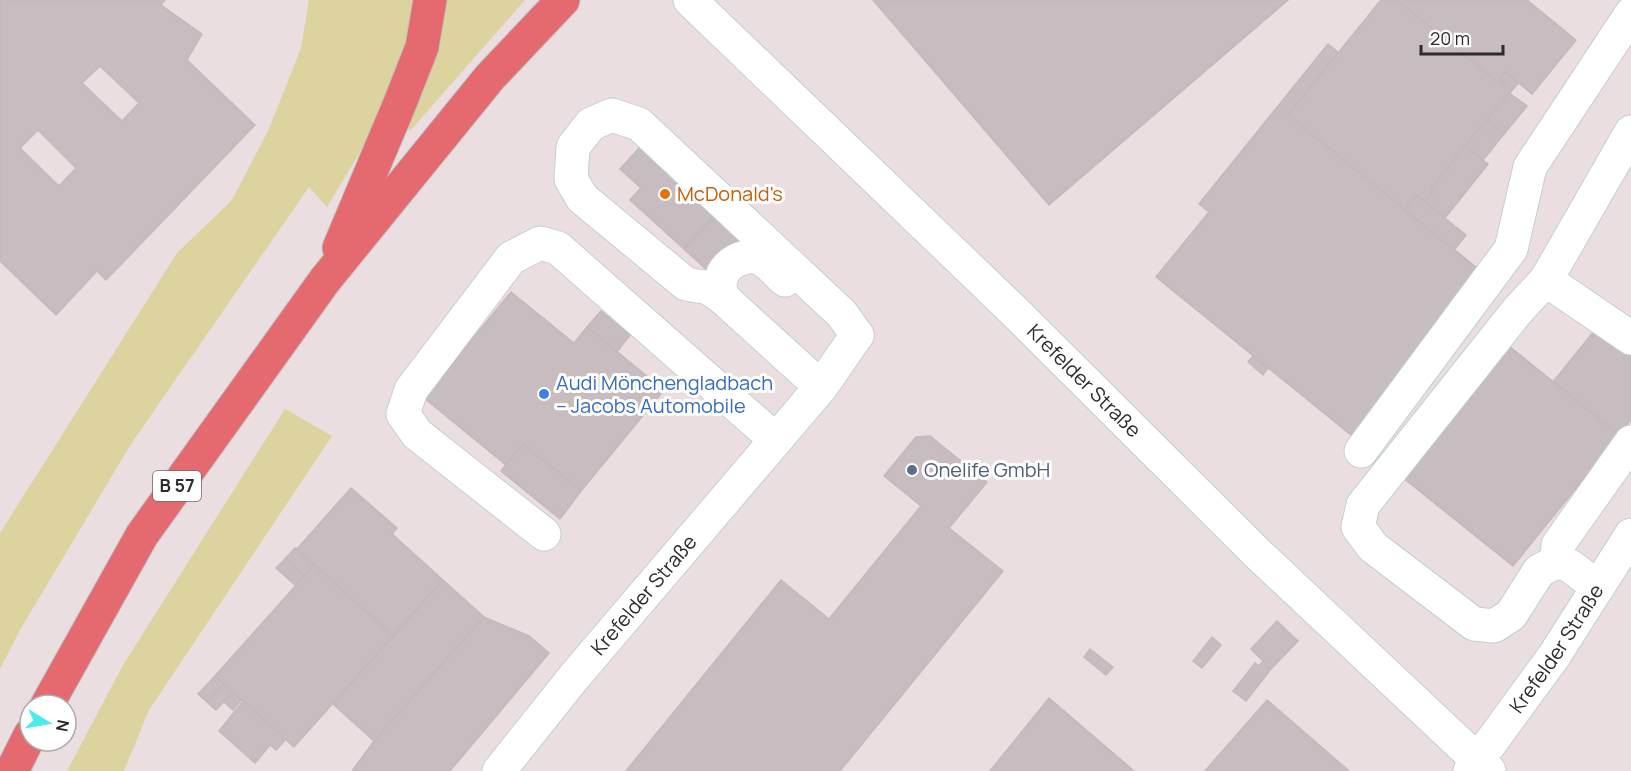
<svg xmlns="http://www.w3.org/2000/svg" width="1631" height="771" viewBox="0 0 1631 771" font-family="Manrope,sans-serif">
	<rect width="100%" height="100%" fill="#ebdee1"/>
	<g fill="#ddd39f">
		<polygon points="309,0 525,0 410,131 408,127 384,112 327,207 309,187 131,444 20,630 0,669 0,533 177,253 232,200 268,131 301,48"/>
		<polygon points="285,409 332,436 149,710 124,771 67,771 123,665"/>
	</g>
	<g fill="#c7bcbf" stroke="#c6b8ba" stroke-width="1.5" fill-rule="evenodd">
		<path d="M0 0H165L161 5 202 34 187 60 255 125 106 280 97 271 56 315 0 261ZM100 66 139 103 122 121 82 83ZM38 130 76 168 59 186 20 148Z"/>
		<polygon points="873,0 1288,0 1049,205"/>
		<polygon points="1381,0 1397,0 1504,87 1506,85 1499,79 1505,72 1518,83 1432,188 1431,194 1425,202 1416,195 1404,210 1288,115"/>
		<polygon points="1397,0 1527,0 1576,40 1532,94 1505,72 1499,79 1506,85 1504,87"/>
		<polygon points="1328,44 1338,52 1288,115 1482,272 1351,435 1156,277 1209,212 1199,204"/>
		<polygon points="1509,93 1527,106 1504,134 1486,120"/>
		<polygon points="1486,120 1504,134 1483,160 1465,146"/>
		<polygon points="642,145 716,214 684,249 630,200 641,188 620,169"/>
		<polygon points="1465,146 1488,164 1445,218 1425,202 1431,194 1432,188"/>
		<polygon points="1416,195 1466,235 1454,250 1404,210"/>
		<polygon points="716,214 741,237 709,272 684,249"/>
		<polygon points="511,292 574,343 587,327 664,390 581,491 523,444 506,465 424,398"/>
		<polygon points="601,311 630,335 617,352 587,327"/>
		<polygon points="1599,325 1631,352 1631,420 1619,435 1553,382"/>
		<polygon points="1504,342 1619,435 1513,566 1397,473"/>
		<polygon points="1253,356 1268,368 1263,375 1248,362"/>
		<polygon points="930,436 987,482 949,528 1003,571 840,771 626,771 781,580 829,619 921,506 884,476 916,437"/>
		<polygon points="523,444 581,491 560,519 501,471"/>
		<polygon points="351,488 397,528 392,534 443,580 393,636 297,549"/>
		<polygon points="295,548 314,565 304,576 285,559"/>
		<polygon points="285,559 304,576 296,586 276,568"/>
		<polygon points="314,565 393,636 294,747 215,676"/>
		<polygon points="443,580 484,617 374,741 333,704"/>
		<polygon points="484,617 529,636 549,653 450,771 352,771 374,741"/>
		<polygon points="1277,621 1298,641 1271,669 1251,649"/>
		<polygon points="1212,637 1221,645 1202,668 1193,661"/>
		<polygon points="1090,649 1113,667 1106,675 1084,657"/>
		<polygon points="1263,661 1271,669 1246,701 1233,691 1255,663 1259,666"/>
		<polygon points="215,676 224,684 207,702 198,694"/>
		<polygon points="224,684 233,692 216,710 207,702"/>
		<polygon points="232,692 241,700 233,710 224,702"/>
		<polygon points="1049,698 1134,771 990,771"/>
		<polygon points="1267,700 1349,771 1205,771"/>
		<polygon points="243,701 286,739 276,750 270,745 255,763 219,731"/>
	</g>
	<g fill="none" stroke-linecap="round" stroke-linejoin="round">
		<defs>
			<g id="minor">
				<path id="s1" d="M690 0 1013 310 1257 553 1489 771"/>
				<polyline points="1546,280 1631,338"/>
				<path d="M723 298C721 292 719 285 721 279 725 262 748 251 763 260 771 265 778 274 785 280"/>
				<polyline points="821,387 723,298 709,288 686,284 582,198 571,179 573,147 591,124 612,115 639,124 842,314 857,335"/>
				<polyline points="1361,451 1511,249 1530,167 1631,14"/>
				<polyline points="544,534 417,434 403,414 411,390 511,258 540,243 558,248 776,440"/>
				<polyline points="1557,561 1558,545 1631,442"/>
				<polyline points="1598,587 1570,566 1557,561 1539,571 1511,615 1494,626 1474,624 1373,547 1358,527 1363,505 1518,310 1546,280 1631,132"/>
				<path id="s2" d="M499 771 574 677 821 387 857 335"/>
				<path id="s3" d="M1470 771 1554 656 1631 535"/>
			</g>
			<g id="major">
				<polyline points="339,248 400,103 422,47 430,0"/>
				<polyline points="47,705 142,535 325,280 490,77 563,0"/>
				<polyline points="12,771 30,735"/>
			</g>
		</defs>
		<use href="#minor" stroke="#c2d0d0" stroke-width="35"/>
		<use href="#major" stroke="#bfbfbf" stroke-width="35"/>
		<use href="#minor" stroke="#fff" stroke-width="33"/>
		<use href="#major" stroke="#e46a70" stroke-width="33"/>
	</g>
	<circle fill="#e8710a" stroke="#fff" stroke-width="2" cx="665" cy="194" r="6"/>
	<circle fill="#3f7fe0" stroke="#fff" stroke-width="2" cx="544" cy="394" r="6"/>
	<circle fill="#5c6f8a" stroke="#fff" stroke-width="2" cx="912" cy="470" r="6"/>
	<g text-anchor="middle" stroke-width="6" stroke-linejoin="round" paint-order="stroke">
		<rect fill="#fff" stroke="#6b6b6b" stroke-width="1.5" x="153" y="471" width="48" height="30" rx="4.5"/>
		<g font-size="18" font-weight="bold" fill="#2b2b2b">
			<text x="177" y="492">B 57</text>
		</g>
		<g font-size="20" fill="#c56008" stroke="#fff" text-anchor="start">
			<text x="677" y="201">McDonald's</text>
		</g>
		<g font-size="20" fill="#2b2b2b" stroke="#fff">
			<text dy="7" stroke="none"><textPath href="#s1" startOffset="548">Krefelder Straße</textPath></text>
			<text dy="7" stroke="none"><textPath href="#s2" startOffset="228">Krefelder Straße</textPath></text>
			<text dy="7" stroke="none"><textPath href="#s3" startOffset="150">Krefelder Straße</textPath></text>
		</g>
		<g font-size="20" fill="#366cbe" stroke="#fff" text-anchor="start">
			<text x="556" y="390">Audi Mönchengladbach<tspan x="556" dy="23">– Jacobs Automobile</tspan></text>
		</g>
		<g font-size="20" fill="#4e5e75" stroke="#fff" text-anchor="start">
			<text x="924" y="477">Onelife GmbH</text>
		</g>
	</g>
	<g transform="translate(48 723) rotate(101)"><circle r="28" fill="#ffffff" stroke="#aaaaaa" stroke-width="1.5"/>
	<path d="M0-4.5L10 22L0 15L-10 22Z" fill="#4ceaea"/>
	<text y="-9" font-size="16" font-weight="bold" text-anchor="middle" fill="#2b2b2b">N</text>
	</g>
	<path d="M1421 45v9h82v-9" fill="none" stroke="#2b2b2b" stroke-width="3"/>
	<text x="1430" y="45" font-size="18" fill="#2b2b2b" stroke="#ffffff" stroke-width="4.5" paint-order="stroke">20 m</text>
</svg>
